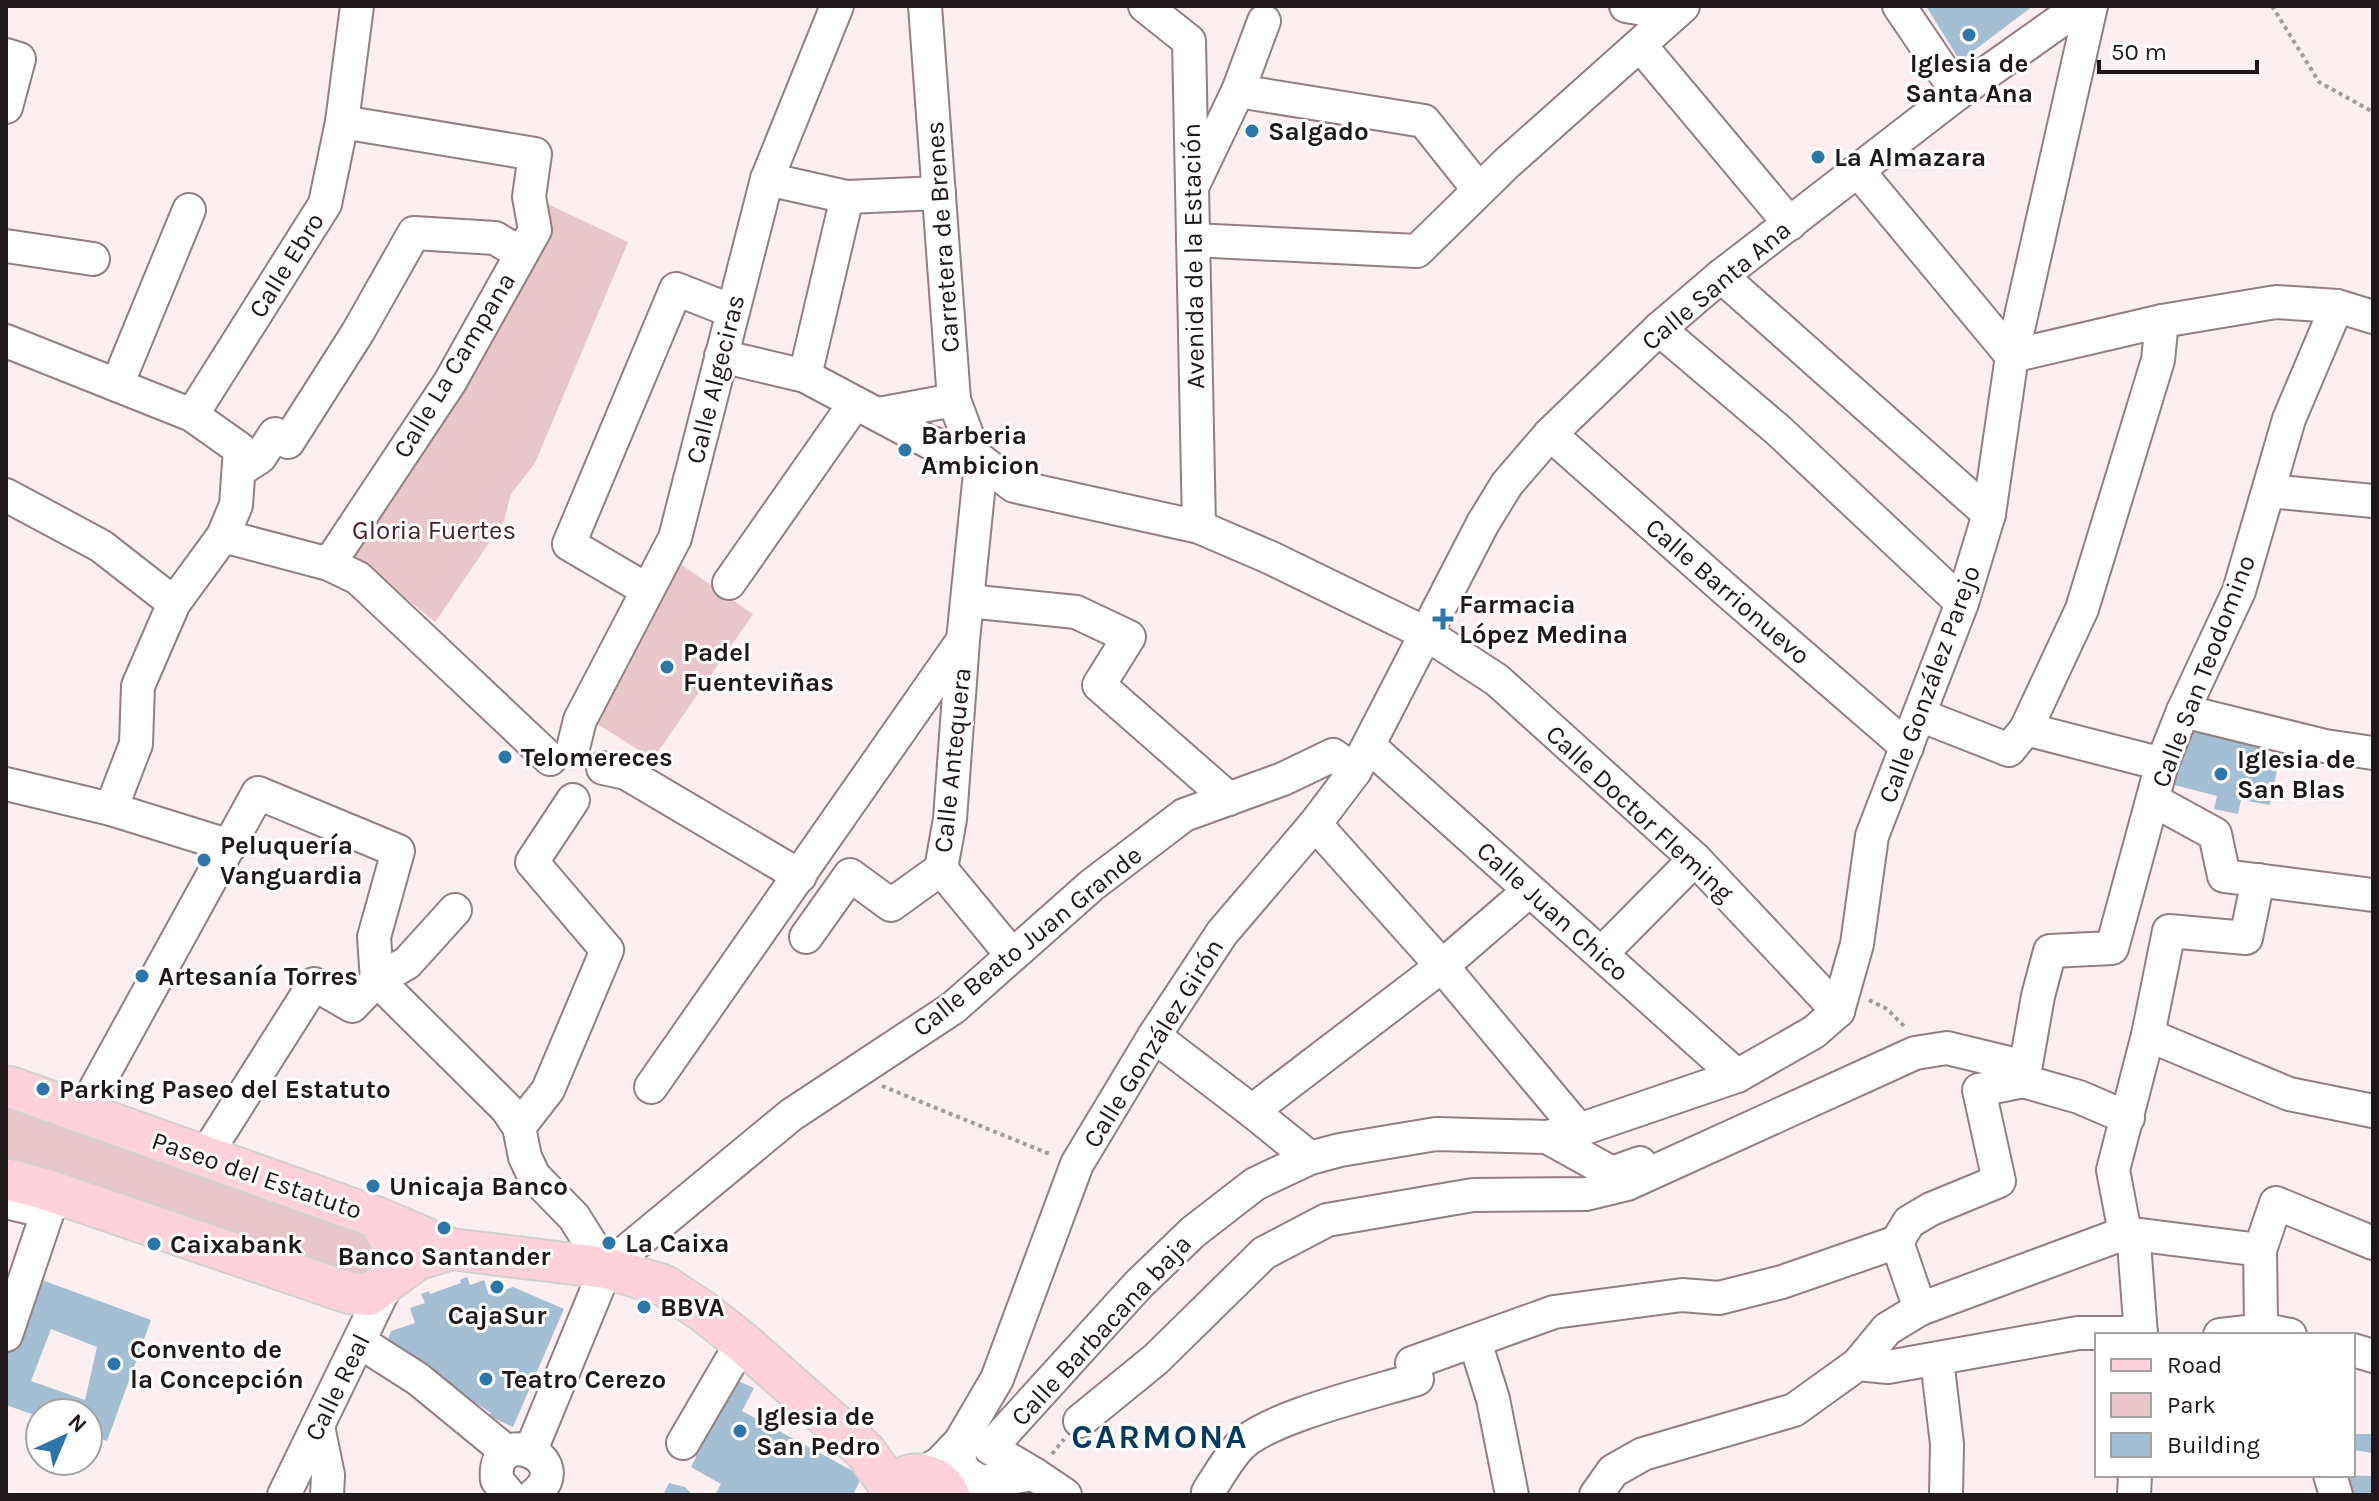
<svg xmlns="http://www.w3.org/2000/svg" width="2379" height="1501" viewBox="0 0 2379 1501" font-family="Karla,sans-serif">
	<rect width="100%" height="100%" fill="#fdeef1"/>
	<g fill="#e9c5cc">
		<polygon points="539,200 628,242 535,463 511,494 504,521 435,622 354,555 454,408 549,238"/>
		<polygon points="673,559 753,614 653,759 591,720"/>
		<polygon points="6,1099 373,1225 386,1246 386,1267 373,1282 6,1172"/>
	</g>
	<g fill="#a4bed4" fill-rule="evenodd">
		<polygon points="1926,6 2033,6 1960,61"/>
		<polygon points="2184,717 2271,737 2266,762 2278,765 2270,805 2241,800 2238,814 2214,809 2217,796 2163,782"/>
		<path d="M31 1276 151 1320 107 1441 88 1434V1413H40V1417L6 1405V1345ZM51 1329 97 1347 85 1400 31 1381Z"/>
		<polygon points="467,1277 470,1285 484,1280 489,1295 513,1287 564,1309 513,1427 489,1416 491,1413 386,1345 391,1331 415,1323 410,1308 425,1303 421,1294 429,1291 430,1294 461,1283 460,1280"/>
		<polygon points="729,1377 754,1388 742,1411 862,1476 853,1495 715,1495 721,1484 691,1467 696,1457 691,1451"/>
		<polygon points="2353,1434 2373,1434 2373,1453 2353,1450"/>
		<polygon points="2336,1475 2373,1476 2373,1495 2340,1495"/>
		<polygon points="669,1483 685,1487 693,1495 663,1495"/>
	</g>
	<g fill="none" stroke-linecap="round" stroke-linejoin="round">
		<defs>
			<g id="minor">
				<polyline points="925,6 954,400 975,456 1014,486 1199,527 1269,557 1425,633 1497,680 1695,859 1838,1011"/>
				<polyline points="1145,6 1189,41 1199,527"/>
				<polyline points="1626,6 1674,14"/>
				<polyline points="1899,6 1958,93"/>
				<polyline points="1640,45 1790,224"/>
				<polyline points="6,55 19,59 6,107"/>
				<polyline points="1238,91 1424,121 1479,190"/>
				<polyline points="1859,172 2012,356"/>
				<polyline points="767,179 847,197 939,193"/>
				<polyline points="1194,183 1238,91 1264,21"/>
				<polyline points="1193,240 1417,251 1507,163 1683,6"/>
				<polyline points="6,246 93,259"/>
				<polyline points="1721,276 1989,514"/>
				<polyline points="1659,329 1778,430 1962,603"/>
				<polyline points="6,341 192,415 240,449 236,505 223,536 174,603 138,686 136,744 111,809"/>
				<polyline points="721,356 805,376 929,442 975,456"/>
				<polyline points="2012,356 2162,321 2276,302 2337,306 2373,317"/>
				<polyline points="805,376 847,197"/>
				<polyline points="117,385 189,210"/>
				<polyline points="879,414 954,400"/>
				<polyline points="192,415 325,204 342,122 357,6"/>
				<polyline points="1550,434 1726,590 1907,747"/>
				<polyline points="240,470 260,457 275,434 288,442 358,332 414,233 495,238 520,253"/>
				<polyline points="2269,491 2373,501"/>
				<polyline points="6,495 101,546 174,603"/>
				<polyline points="223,536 329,564 358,578 550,759"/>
				<polyline points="329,564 450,382 535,230 529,197 535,154 342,122"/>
				<polyline points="729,583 855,403"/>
				<polyline points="647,590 569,544 676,289 732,311"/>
				<polyline points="968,601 1076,612 1129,637 1099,685 1229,799"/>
				<polyline points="2183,711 2325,746 2373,753"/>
				<polyline points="1920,715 2009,750 2026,729 2082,609 2158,360 2162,321"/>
				<polyline points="2026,729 2162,764"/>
				<polyline points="574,744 580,720 675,538 767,179 837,6"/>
				<polyline points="1369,746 1737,1076"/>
				<polyline points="603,768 626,773 800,876"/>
				<polyline points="6,784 111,809 230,846"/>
				<polyline points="2153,800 2215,834 2224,876 2373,895"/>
				<polyline points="1315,824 1442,966 1579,1130"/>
				<polyline points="941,869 1012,955"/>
				<polyline points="806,937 850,875 891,905 941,869 950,819 963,640 981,463"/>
				<polyline points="1601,954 1695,859"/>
				<polyline points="377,980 507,1109 519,1127 548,1090 607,950 532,862 573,800"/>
				<polyline points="1838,1011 1857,944 1872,836 1962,603 1989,514 2012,356 2091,6"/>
				<polyline points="2148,1035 2289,1094 2373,1111"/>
				<polyline points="1154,1036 1252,1111 1310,1158"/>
				<polyline points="651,1087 961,643"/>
				<polyline points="63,1098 82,1113 258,793 398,851 374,937 377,980"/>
				<polyline points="1252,1111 1442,966 1529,891"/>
				<polyline points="519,1127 525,1157 534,1176 574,1217 606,1268"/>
				<polyline points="1547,1137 1612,1173 1640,1163"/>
				<polyline points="205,1156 314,984 352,1006 377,980 407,963 455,910"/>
				<polyline points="6,1202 43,1211 49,1208"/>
				<polyline points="1920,1309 1897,1242 1909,1222 1931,1209 1999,1181 1979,1090 2023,1081 2038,996 2050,951 2112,948 2162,764 2183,711 2239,591 2289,419 2337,306"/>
				<polyline points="2265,1330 2261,1323 2260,1250 2276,1203 2373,1243"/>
				<polyline points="6,1335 49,1208 66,1197"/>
				<polyline points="2141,1335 2134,1243 2125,1233 2113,1170 2148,1035 2169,931 2246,938 2258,880"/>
				<polyline points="2220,1335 2265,1330 2290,1335"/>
				<polyline points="360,1342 418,1379 507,1452"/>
				<polyline points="1475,1342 1493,1399 1512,1495"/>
				<polyline points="2353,1350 2373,1356"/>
				<polyline points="1937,1360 1947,1444 1946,1495"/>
				<polyline points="1858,1364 1888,1367 2078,1333 2141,1333"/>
				<polyline points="1080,1421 1156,1359 1264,1253 1327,1220 1473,1195 1586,1194 1627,1184 1915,1053 1947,1048 2009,1063 2023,1081 2079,1097 2128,1118"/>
				<polyline points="318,1426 328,1475 327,1495"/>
				<polyline points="968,1430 958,1460 966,1473 981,1482 1034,1474 1065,1495"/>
				<polyline points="683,1443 742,1342"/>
				<polyline points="531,1450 606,1268 791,1115 953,1008 1092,885 1184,815 1283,779 1333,755 1355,771"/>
				<polyline points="922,1474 940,1463 960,1442 997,1379 1077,1164 1154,1036 1222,933 1315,824 1355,771 1483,523 1507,484 1550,434 1659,329 1721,276 1958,93 2081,6"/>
				<polyline points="1034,1474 990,1448 1138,1285 1193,1232 1255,1184 1310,1158 1340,1150 1436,1134 1547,1137 1579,1130 1737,1076 1814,1032 1838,1011"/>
				<polyline points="2330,1475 2336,1495"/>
				<polyline points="284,1495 389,1279"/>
				<path d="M509 1495 497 1480C491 1421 579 1459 534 1495"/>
				<path d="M1209 1495 1208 1492C1218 1477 1227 1460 1239 1447 1267 1417 1375 1392 1417 1379L1412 1363 1554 1312 1682 1295 1719 1298 1782 1282 1897 1242"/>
				<polyline points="1596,1495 1613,1471 1643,1454 1794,1410 1858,1364 1887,1329 1920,1309 2125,1233 2260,1250"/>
				<polyline points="2134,1495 2135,1475"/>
			</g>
			<g id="major">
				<polyline points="6,1088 10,1087 378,1218 391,1241"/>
				<polyline points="6,1179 41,1188 349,1293 369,1295 416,1260 451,1249"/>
				<polyline points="378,1218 451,1249 606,1268 663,1285 704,1312 742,1342 865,1451 892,1489"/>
				<path d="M889 1495C901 1466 937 1469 949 1495"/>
			</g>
		</defs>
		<use href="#minor" stroke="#937e82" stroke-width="36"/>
		<use href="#major" stroke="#d2d1d1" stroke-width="44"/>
		<g stroke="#a5999b" stroke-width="4" stroke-dasharray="4 4" stroke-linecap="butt">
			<polyline points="2272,6 2319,82 2373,112"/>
			<polyline points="1869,1000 1887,1009 1906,1028"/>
			<polyline points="882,1086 1052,1155"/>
			<polyline points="1052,1454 1064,1439"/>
		</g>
		<use href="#minor" stroke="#fff" stroke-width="32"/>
		<use href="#major" stroke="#fed1dc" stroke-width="40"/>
	</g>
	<g fill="#2c76a9" stroke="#fff" stroke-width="3">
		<circle cx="1969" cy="35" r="8"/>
		<circle cx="1252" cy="131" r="8"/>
		<circle cx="1818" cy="157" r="8"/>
		<circle cx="905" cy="450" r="8"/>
		<path d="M1439 607h8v8h8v8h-8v8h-8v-8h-8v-8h8z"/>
		<circle cx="667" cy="667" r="8"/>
		<circle cx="505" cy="757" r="8"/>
		<circle cx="2221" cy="774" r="8"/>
		<circle cx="204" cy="860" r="8"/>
		<circle cx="142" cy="976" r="8"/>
		<circle cx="43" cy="1089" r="8"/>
		<circle cx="373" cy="1186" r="8"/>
		<circle cx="444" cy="1228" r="8"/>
		<circle cx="609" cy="1243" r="8"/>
		<circle cx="154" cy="1244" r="8"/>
		<circle cx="497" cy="1287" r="8"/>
		<circle cx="644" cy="1307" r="8"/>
		<circle cx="114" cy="1364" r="8"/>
		<circle cx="486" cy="1379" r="8"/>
		<circle cx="740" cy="1431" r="8"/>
	</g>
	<g text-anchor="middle" stroke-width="6" stroke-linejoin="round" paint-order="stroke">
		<g font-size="26" font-weight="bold" fill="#1f1719" stroke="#fff" text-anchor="start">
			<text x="1969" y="72" text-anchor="middle">Iglesia de<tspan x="1969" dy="30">Santa Ana</tspan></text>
			<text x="1268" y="140">Salgado</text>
			<text x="1834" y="166">La Almazara</text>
			<text x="921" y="444">Barberia<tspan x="921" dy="30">Ambicion</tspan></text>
			<text x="1459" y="613">Farmacia<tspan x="1459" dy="30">López Medina</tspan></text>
			<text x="683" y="661">Padel<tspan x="683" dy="30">Fuenteviñas</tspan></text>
			<text x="521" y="766">Telomereces</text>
			<text x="2237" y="768">Iglesia de<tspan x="2237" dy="30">San Blas</tspan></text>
			<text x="220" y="854">Peluquería<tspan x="220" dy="30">Vanguardia</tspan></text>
			<text x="158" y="985">Artesanía Torres</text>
			<text x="59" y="1098">Parking Paseo del Estatuto</text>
			<text x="389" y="1195">Unicaja Banco</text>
			<text x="625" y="1252">La Caixa</text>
			<text x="170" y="1253">Caixabank</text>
			<text x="444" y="1265" text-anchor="middle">Banco Santander</text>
			<text x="660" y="1316">BBVA</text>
			<text x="497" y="1324" text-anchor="middle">CajaSur</text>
			<text x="130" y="1358">Convento de<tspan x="130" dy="30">la Concepción</tspan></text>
			<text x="502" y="1388">Teatro Cerezo</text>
			<text x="756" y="1425">Iglesia de<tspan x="756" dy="30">San Pedro</tspan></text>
		</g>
		<g font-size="26" fill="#1f1719" stroke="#fff">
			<text transform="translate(942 237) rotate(-94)" y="9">Carretera de Brenes</text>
			<text transform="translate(1193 256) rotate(-91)" y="9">Avenida de la Estación</text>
			<text transform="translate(286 265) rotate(-58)" y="9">Calle Ebro</text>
			<text transform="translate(1716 285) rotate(-40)" y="9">Calle Santa Ana</text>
			<text transform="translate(454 365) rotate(-59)" y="9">Calle La Campana</text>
			<text transform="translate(715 379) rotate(-76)" y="9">Calle Algeciras</text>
			<text transform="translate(1728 591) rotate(41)" y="9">Calle Barrionuevo</text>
			<text transform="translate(2203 671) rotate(-69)" y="9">Calle San Teodomino</text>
			<text transform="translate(1929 684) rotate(-70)" y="9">Calle González Parejo</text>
			<text transform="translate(952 760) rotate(-84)" y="9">Calle Antequera</text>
			<text transform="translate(1640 813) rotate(43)" y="9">Calle Doctor Fleming</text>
			<text transform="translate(1553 911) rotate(42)" y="9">Calle Juan Chico</text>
			<text transform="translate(1027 941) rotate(-39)" y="9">Calle Beato Juan Grande</text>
			<text transform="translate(1153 1043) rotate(-58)" y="9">Calle González Girón</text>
			<text transform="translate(257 1175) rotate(19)" y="9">Paseo del Estatuto</text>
			<text transform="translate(1101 1330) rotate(-47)" y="9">Calle Barbacana baja</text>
			<text transform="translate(337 1387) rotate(-64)" y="9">Calle Real</text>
		</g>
		<g font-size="26" fill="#4a1b29" stroke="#fff">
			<text x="434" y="539">Gloria Fuertes</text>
		</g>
		<g font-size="34" font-weight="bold" letter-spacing="2" fill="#033b5e" stroke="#fff">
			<text x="1160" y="1448">CARMONA</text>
		</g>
	</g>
	<rect width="2379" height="1501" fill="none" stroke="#1f1719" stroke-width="16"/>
	<rect x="2095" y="1333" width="260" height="144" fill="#ffffff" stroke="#a5a2a3" stroke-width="2"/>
	<rect x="2111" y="1359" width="40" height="12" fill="#fed1dc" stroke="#a5a2a3" stroke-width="2"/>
	<text x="2167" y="1373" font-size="24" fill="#1f1719">Road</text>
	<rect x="2111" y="1393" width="40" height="24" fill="#e9c5cc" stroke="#a5a2a3" stroke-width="2"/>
	<text x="2167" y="1413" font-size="24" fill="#1f1719">Park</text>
	<rect x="2111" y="1433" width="40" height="24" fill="#a4bed4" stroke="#a5a2a3" stroke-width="2"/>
	<text x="2167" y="1453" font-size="24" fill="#1f1719">Building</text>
	<g transform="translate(64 1437) rotate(44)"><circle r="38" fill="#ffffff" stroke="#a5a2a3" stroke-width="2"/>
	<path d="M0-6L14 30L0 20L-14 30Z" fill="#2c76a9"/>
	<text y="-12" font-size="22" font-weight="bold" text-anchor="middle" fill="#1f1719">N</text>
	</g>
	<path d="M2099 60v12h158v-12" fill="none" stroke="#1f1719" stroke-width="4"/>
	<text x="2111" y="60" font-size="24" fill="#1f1719" stroke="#ffffff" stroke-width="6" paint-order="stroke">50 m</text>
</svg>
